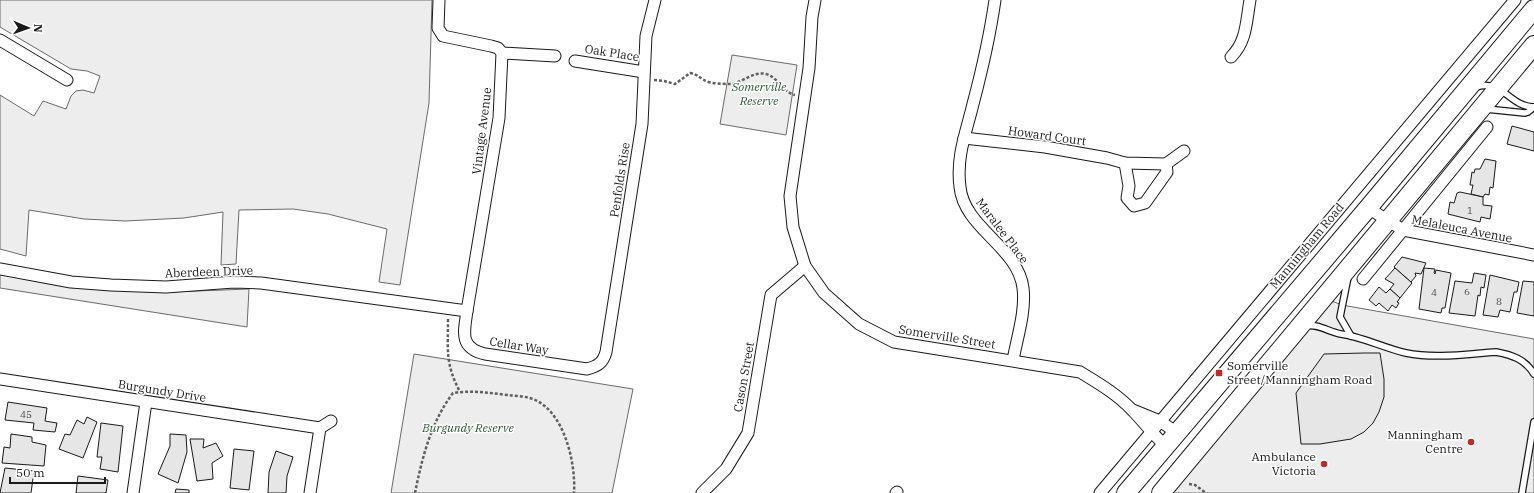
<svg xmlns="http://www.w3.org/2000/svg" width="1534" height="493" viewBox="0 0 1534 493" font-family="'IBM Plex Serif',serif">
	<rect width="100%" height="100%" fill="#fff"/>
	<g fill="#ededed" stroke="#6a6a6a">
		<polygon points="0,0 432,0 429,103 400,285 379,282 387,229 328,214 293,209 239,210 236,264 221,265 223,212 184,218 125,221 84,219 29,210 26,256 0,249 0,95 34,116 43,101 66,109 71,96 76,91 83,90 94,93 100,76 87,71 71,69 0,27"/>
		<polygon points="732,55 797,65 786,135 720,124"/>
		<polygon points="0,274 56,285 86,288 170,292 249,289 247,327 0,288"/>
		<polygon points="1324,298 1342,305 1534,339 1534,493 1160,493"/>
		<polygon points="414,354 633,389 612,493 391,493"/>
	</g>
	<g fill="#e6e6e6" stroke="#1a1a1a">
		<polygon points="1512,126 1534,132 1534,151 1507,144"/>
		<polygon points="1485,159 1496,161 1493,188 1490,187 1489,195 1485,194 1483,197 1471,194 1473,185 1470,185 1472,172 1474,173 1475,169 1480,169"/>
		<polygon points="1460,192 1483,197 1483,205 1492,206 1490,219 1481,217 1480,222 1448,214 1450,202 1454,203 1457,193"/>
		<polygon points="1402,257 1426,263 1421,274 1415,273 1416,276 1411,282 1394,267"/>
		<polygon points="1395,268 1412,283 1400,298 1390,289 1394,284 1385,279"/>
		<polygon points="1424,268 1435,269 1434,273 1435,274 1436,270 1451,273 1445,308 1442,308 1441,313 1419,309"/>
		<polygon points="1474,273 1486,275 1484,288 1481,287 1480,296 1478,295 1475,316 1449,313 1455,281 1472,283"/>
		<polygon points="1490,275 1519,282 1517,292 1514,292 1510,312 1500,310 1498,317 1483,315"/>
		<polygon points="1523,281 1534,282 1534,316 1517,313"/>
		<polygon points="1379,287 1386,293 1390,289 1400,298 1397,302 1399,303 1396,308 1392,305 1388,311 1379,303 1376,306 1369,300"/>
		<polygon points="1364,353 1380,353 1384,379 1384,397 1379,412 1373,423 1364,432 1351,439 1320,444 1301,444 1296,393 1324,354"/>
		<polygon points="8,402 47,408 45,421 57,423 55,432 33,430 34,423 5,420"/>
		<polygon points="87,417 97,422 83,458 59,449 65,434 70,435 77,420 84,424"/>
		<polygon points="101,423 123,426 118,472 100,469 102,457 97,457"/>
		<polygon points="11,434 32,437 32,442 46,445 44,466 2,463 4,447 10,448"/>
		<polygon points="170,434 186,435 187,452 178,483 158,474 170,446"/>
		<polygon points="190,439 204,439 203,448 216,443 223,456 212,463 213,479 197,481"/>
		<polygon points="234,449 254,451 249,490 230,488"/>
		<polygon points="276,451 293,457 287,476 286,493 268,493 269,472"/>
		<polygon points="5,468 34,471 31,493 0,493"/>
		<polygon points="78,476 108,480 106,493 76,493"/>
		<polygon points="176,489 189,490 189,493 175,493"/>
	</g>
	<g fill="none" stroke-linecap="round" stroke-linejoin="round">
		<defs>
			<g id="lane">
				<path d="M1476 87C1503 79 1509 106 1533 107"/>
				<polyline points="1486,109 1525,113 1528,112 1534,107"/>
				<polyline points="1348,277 1340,317 1351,336"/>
				<path d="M1305 326C1317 323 1329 332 1341 334 1363 337 1384 348 1406 353 1435 359 1467 354 1496 352 1512 355 1525 359 1534 374"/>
				<polyline points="1522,493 1534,422"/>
			</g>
			<g id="street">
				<path d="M439 0 438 28 443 36 491 46 498 48 502 53 499 118 467 311C464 332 459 348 485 354L587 369C598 366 603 363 606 352L642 124 646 36 655 0"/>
				<path d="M815 0 812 17 809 68 790 196 793 227 805 266 824 293 859 324 894 342 1080 372C1098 383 1117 394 1132 410 1144 422 1153 435 1166 446"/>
				<path d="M995 0C990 35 982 70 973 104 966 133 956 157 960 187 964 228 1018 247 1023 288 1026 311 1017 338 1013 360"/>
				<polyline points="0,40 67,80"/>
				<polyline points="502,53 555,56"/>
				<path d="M1231 57C1247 41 1246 22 1250 0"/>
				<polyline points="575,61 644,72"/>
				<polyline points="964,138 1045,147 1107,158 1125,163 1166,164 1184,151"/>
				<polyline points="1125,163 1129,186 1127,198 1134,206 1145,203 1167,172 1166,164"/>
				<polyline points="1368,208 1403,230 1534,255"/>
				<polyline points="0,269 71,282 111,285 166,287 234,282 261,283 467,311"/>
				<polyline points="1363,279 1487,127"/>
				<polyline points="0,379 320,428"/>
				<polyline points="1133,410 1160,421 1177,433"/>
				<polyline points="133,493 146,402"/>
				<polyline points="310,493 320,428 331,421"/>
				<polyline points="702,493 726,469 748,433 771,295 805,266"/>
				<polyline points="896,493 897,492"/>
				<polyline points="1100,493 1515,0"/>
			</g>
			<g id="primary">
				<polyline points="1126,493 1368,208 1534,9"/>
				<polyline points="1161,493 1534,45"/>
			</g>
		</defs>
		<use href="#lane" stroke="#1a1a1a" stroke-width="8"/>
		<use href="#street" stroke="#1a1a1a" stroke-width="13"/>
		<use href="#primary" stroke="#1a1a1a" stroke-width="20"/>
		<g stroke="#5f5f5f" stroke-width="2.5" stroke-dasharray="3 2" stroke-linecap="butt">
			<path d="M654 80 664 81 675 84 690 73C696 74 699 77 704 80 710 84 724 84 731 84 744 82 753 71 766 74 778 77 782 92 795 95"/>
			<path d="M448 319C448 351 445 363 460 392"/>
			<polyline points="1189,484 1195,485 1206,493"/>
			<path d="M415 493C422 458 431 422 453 393 472 390 489 393 508 395 515 396 523 396 530 398 564 408 576 463 574 493"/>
		</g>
		<use href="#lane" stroke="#fff" stroke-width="5.5"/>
		<use href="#street" stroke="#fff" stroke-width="11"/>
		<use href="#primary" stroke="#fff" stroke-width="18"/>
	</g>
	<g fill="#c62828" stroke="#fff" stroke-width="1.5">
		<rect x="1215" y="369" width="8" height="8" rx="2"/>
		<circle cx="1471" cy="442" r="4"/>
		<circle cx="1324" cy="464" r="4"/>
	</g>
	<g text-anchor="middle" stroke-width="3" stroke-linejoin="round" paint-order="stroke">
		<g font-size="10" fill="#4d4d4d">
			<text x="1470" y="214">1</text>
			<text x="1467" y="295">6</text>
			<text x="1434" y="296">4</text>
			<text x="1499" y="305">8</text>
			<text x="26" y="418">45</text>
		</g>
		<g font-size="12" fill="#1a1a1a" stroke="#fff">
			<text transform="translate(612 53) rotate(9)" y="4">Oak Place</text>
			<text transform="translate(482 131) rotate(-83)" y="4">Vintage Avenue</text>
			<text transform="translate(1047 136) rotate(8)" y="4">Howard Court</text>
			<text transform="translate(620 180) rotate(-81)" y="4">Penfolds Rise</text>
			<text transform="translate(1462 229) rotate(11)" y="4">Melaleuca Avenue</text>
			<text transform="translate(1002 231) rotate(53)" y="4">Maralee Place</text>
			<text transform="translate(1307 246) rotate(-50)" y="4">Manningham Road</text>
			<text transform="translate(209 272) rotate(-2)" y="4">Aberdeen Drive</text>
			<text transform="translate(947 337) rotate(9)" y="4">Somerville Street</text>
			<text transform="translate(519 346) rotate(9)" y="4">Cellar Way</text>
			<text transform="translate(744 377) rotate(-80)" y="4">Cason Street</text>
			<text transform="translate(162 391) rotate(9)" y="4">Burgundy Drive</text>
		</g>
		<g font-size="12" font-style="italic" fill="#2b5a34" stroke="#fff">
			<text x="759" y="91">Somerville<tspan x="759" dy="14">Reserve</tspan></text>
			<text x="468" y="432">Burgundy Reserve</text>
		</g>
		<g font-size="12" fill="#1a1a1a" stroke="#fff" text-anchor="end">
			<text x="1227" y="370" text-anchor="start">Somerville<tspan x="1227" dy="14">Street/Manningham Road</tspan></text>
			<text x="1463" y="439">Manningham<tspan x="1463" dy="14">Centre</tspan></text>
			<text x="1316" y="461">Ambulance<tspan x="1316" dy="14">Victoria</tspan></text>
		</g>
	</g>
	<g transform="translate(28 28) rotate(92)" stroke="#ffffff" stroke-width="3" paint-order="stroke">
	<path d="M0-3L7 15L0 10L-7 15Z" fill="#1a1a1a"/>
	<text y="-6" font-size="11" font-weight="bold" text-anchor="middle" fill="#1a1a1a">N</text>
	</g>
	<path d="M10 477v6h95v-6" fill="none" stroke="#1a1a1a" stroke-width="2"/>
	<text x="16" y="477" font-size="12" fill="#1a1a1a" stroke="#ffffff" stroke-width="3" paint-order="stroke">50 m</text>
</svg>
